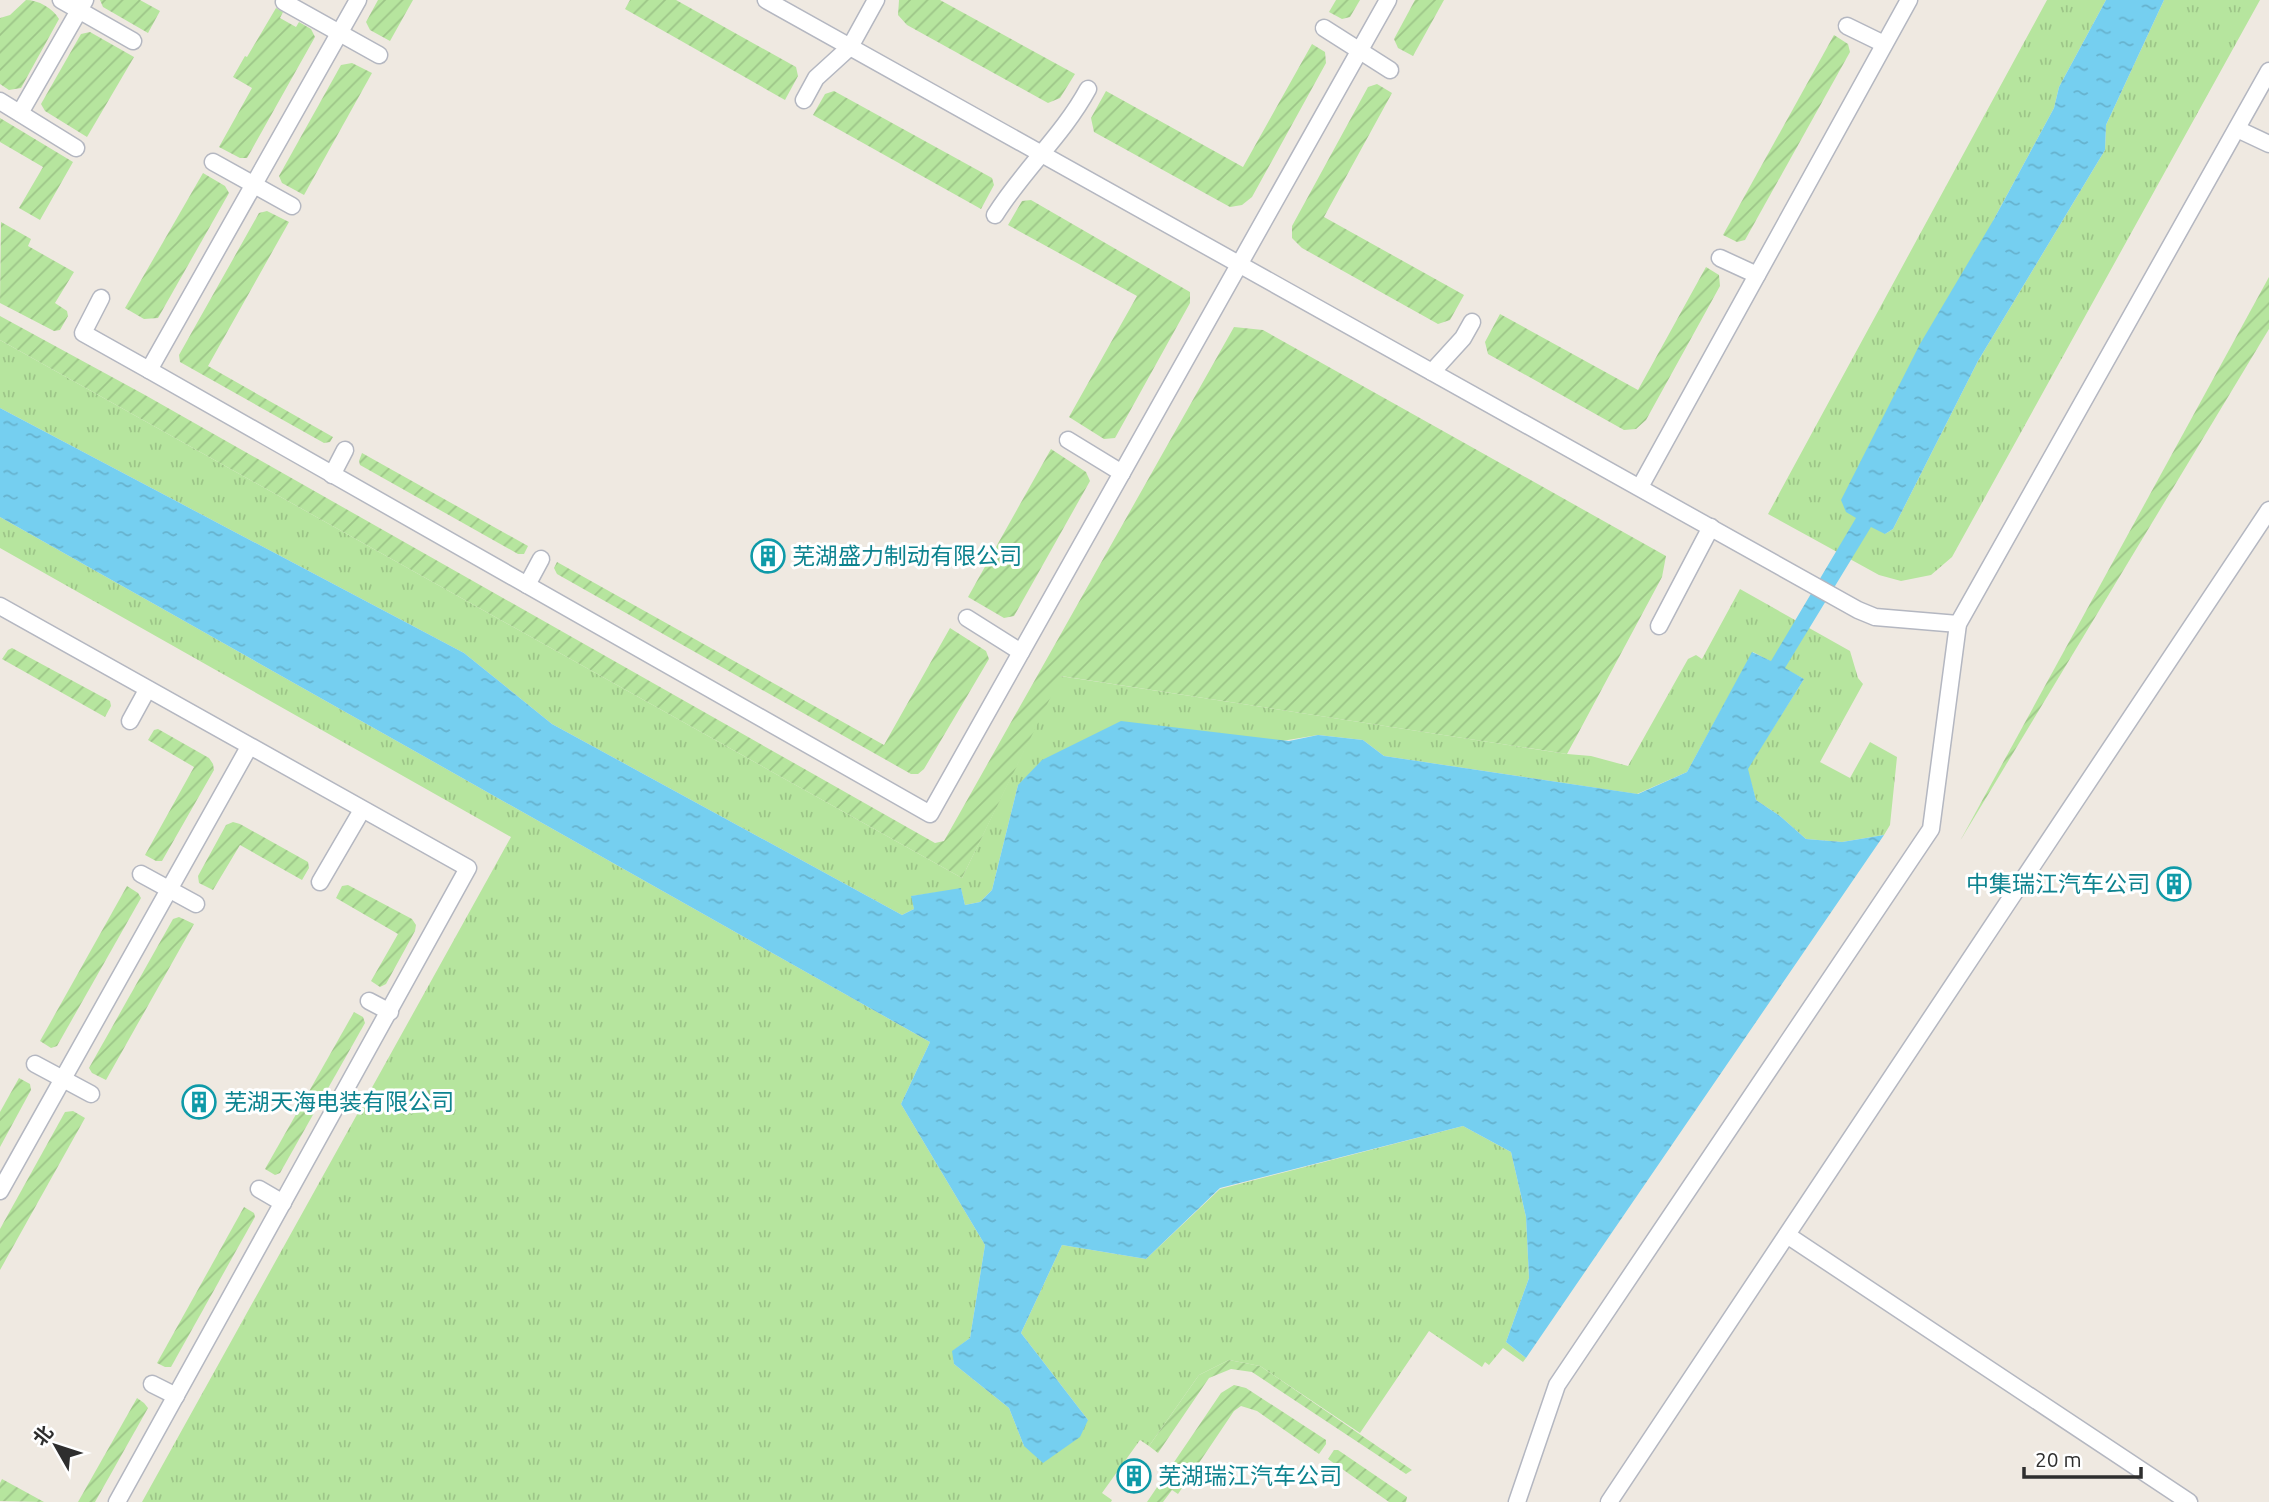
<svg xmlns="http://www.w3.org/2000/svg" width="2269" height="1502" viewBox="0 0 2269 1502" font-family="Ubuntu,'Noto Sans SC',sans-serif">
	<defs>
		<pattern id="grass-tufts" width="24" height="20" patternUnits="userSpaceOnUse" patternTransform="scale(1.75)"><rect width="24" height="20" fill="#b6e59e"/><path d="M3 7l-1-3M5 7V3M7 7l1-3M15 17l-1-3M17 17v-4M19 17l1-3" fill="none" stroke="#9dc588"/></pattern>
		<pattern id="garden-furrows" width="10" height="10" patternUnits="userSpaceOnUse" patternTransform="scale(1.75)"><rect width="10" height="10" fill="#b6e59e"/><path d="M-1 1l2-2M0 10L10 0M9 11l2-2" fill="none" stroke="#9dc588"/></pattern>
		<pattern id="water-ripples" width="26" height="14" patternUnits="userSpaceOnUse" patternTransform="scale(1.75)"><rect width="26" height="14" fill="#75cff0"/><path d="M2 4q2-2 4 0t4 0M15 11q2-2 4 0t4 0" fill="none" stroke="#66b2ce"/></pattern>
	</defs>
	<rect width="100%" height="100%" fill="#efe9e1"/>
	<g fill="url(#grass-tufts)">
		<polygon points="2047,0 2106,0 2059,87 2054,108 1994,219 1885,534 1893,529 1978,361 2105,150 2106,125 2164,0 2260,0 1952,557 1931,575 1901,581 1879,575 1768,514"/>
		<polygon points="0,340 962,878 1060,676 1567,754 1591,756 1628,766 1688,659 1696,655 1702,659 1740,589 1850,651 1858,678 1863,684 1820,762 1850,778 1870,742 1897,757 1890,825 1884,835 1842,842 1806,839 1780,816 1756,800 1747,769 1804,679 1753,652 1687,772 1637,794 1384,756 1363,740 1318,735 1018,785 992,890 980,902 965,905 961,889 912,896 914,909 902,915 552,724 464,653 0,408"/>
		<polygon points="0,517 930,1042 901,1104 985,1245 970,1338 953,1351 954,1364 1009,1408 1024,1446 1088,1420 1021,1333 1062,1245 1146,1259 1220,1189 1463,1126 1511,1152 1526,1217 1529,1278 1506,1342 1526,1358 1523,1362 1503,1348 1489,1365 1485,1362 1482,1367 1429,1331 1360,1433 1260,1366 1229,1360 1199,1375 1149,1446 1140,1440 1102,1493 1112,1500 1111,1502 142,1502 511,837 0,548"/>
	</g>
	<g fill="url(#garden-furrows)">
		<path d="M26 0C38 0 53 8 59 19L21 88 9 90 0 84V18L10 15Z"/>
		<polygon points="100,0 140,0 160,11 148,33 103,7"/>
		<polygon points="378,0 413,0 390,41 370,30 366,22"/>
		<polygon points="630,0 676,0 796,67 798,76 785,100 625,9"/>
		<polygon points="899,0 940,0 1075,74 1060,98 1048,103 907,25 898,15"/>
		<polygon points="1336,0 1360,0 1350,17 1342,19 1329,12"/>
		<polygon points="1415,0 1444,0 1413,56 1398,48 1394,39"/>
		<polygon points="276,8 283,12 280,18 296,27 299,22 311,29 315,37 247,158 240,158 219,147 252,88 233,77 245,56 247,57"/>
		<polygon points="90,32 134,57 87,137 45,111 41,104 81,34"/>
		<polygon points="1834,35 1848,44 1850,52 1745,240 1737,242 1723,235"/>
		<polygon points="1312,44 1325,52 1326,63 1252,197 1242,205 1230,207 1094,132 1091,118 1106,91 1243,167"/>
		<polygon points="352,63 372,73 304,195 282,183 279,176 341,65"/>
		<polygon points="1377,84 1392,93 1324,217 1464,295 1450,320 1438,324 1302,248 1292,238 1292,226 1368,87"/>
		<polygon points="834,91 992,178 994,185 981,209 813,115 825,94"/>
		<polygon points="0,118 73,162 40,220 19,208 43,167 0,142"/>
		<polygon points="203,173 225,186 229,193 158,318 144,319 125,308"/>
		<polygon points="1031,200 1190,292 1190,303 1115,438 1104,439 1069,417 1137,296 1008,225 1022,201"/>
		<polygon points="267,211 289,222 208,366 333,437 330,442 324,443 180,362 179,355 259,213"/>
		<polygon points="1,222 31,239 28,246 74,272 55,303 67,311 68,316 60,330 54,331 0,303"/>
		<polygon points="1706,267 1719,275 1720,286 1646,420 1636,429 1624,430 1488,354 1485,342 1500,314 1638,390"/>
		<polygon points="2269,277 2269,329 1960,841"/>
		<polygon points="0,316 145,395 935,843 944,841 1234,327 1263,330 1666,556 1662,577 1567,754 1061,676 962,878 0,340"/>
		<polygon points="1051,449 1086,472 1090,481 1014,616 1004,618 968,597"/>
		<polygon points="362,453 528,546 524,554 518,554 360,465 359,461"/>
		<polygon points="557,562 884,745 950,628 986,651 989,659 924,769 918,774 911,774 557,574 554,568"/>
		<polygon points="12,648 110,701 111,706 105,717 2,659 8,650"/>
		<polygon points="158,729 209,758 213,764 214,770 162,861 156,861 145,855 194,767 148,740 154,730"/>
		<polygon points="233,822 240,824 308,862 309,868 302,880 240,845 213,890 199,883 198,876 226,825"/>
		<polygon points="348,885 412,919 416,925 415,931 386,984 380,987 371,981 398,934 336,898 342,886"/>
		<polygon points="127,886 138,893 141,898 57,1046 51,1048 40,1041"/>
		<polygon points="179,917 194,924 106,1080 92,1073 89,1068 173,919"/>
		<polygon points="354,1012 363,1017 365,1023 280,1173 275,1175 265,1169"/>
		<polygon points="19,1078 30,1084 31,1090 0,1147 0,1112"/>
		<polygon points="73,1111 85,1118 0,1270 0,1229 65,1112"/>
		<polygon points="244,1207 254,1213 255,1217 171,1367 165,1367 157,1363"/>
		<polygon points="1229,1360 1260,1366 1412,1470 1406,1474 1252,1372 1231,1369 1209,1378 1158,1453 1149,1446 1199,1375"/>
		<polygon points="1234,1385 1246,1388 1326,1440 1326,1444 1319,1454 1257,1411 1241,1406 1234,1411 1178,1494 1172,1490 1163,1502 1147,1502 1221,1393"/>
		<polygon points="137,1398 144,1403 148,1408 95,1502 78,1502"/>
		<polygon points="1334,1450 1338,1450 1407,1497 1406,1502 1389,1502 1328,1459"/>
		<polygon points="2,1479 44,1502 0,1501 0,1483"/>
	</g>
	<polygon fill="url(#water-ripples)" points="2106,0 2164,0 2106,125 2105,150 1978,361 1893,529 1885,534 1871,527 1785,668 1804,679 1748,769 1756,800 1780,816 1806,839 1842,842 1884,835 1526,1358 1506,1342 1529,1278 1526,1217 1511,1152 1463,1126 1220,1188 1146,1259 1062,1245 1021,1333 1088,1420 1080,1437 1043,1463 1024,1446 1009,1408 954,1364 952,1351 970,1338 985,1245 901,1104 930,1042 0,517 0,408 464,653 552,724 902,915 914,909 911,896 961,888 965,905 980,902 992,890 1018,785 1042,760 1121,721 1289,741 1318,735 1363,740 1384,756 1638,794 1687,772 1752,652 1771,661 1856,518 1846,512 1841,500 1920,344 1994,219 2054,108 2059,87"/>
	<g fill="none" stroke-linecap="round" stroke-linejoin="round">
		<defs>
			<g id="lane">
				<polyline points="61,0 133,41"/>
				<polyline points="358,0 149,370 930,814 1388,0"/>
				<polyline points="766,0 1858,610 1875,617 1958,624"/>
				<polyline points="284,2 379,55"/>
				<polyline points="1847,26 1884,44"/>
				<polyline points="1324,28 1390,70"/>
				<polyline points="804,100 816,78 850,47 876,0"/>
				<polyline points="0,101 76,148"/>
				<polyline points="20,113 85,0"/>
				<polyline points="2237,129 2269,144"/>
				<polyline points="213,162 292,206"/>
				<path d="M995 215C1023 170 1063 135 1088 89"/>
				<polyline points="1720,258 1757,275"/>
				<polyline points="101,298 83,333 149,370"/>
				<polyline points="1432,372 1463,338 1472,322"/>
				<polyline points="1068,440 1122,473"/>
				<polyline points="332,475 345,450"/>
				<polyline points="1640,487 1909,0"/>
				<polyline points="527,585 541,559"/>
				<polyline points="0,606 468,868 117,1502"/>
				<polyline points="967,618 1021,652"/>
				<polyline points="1659,626 1711,527"/>
				<polyline points="130,721 147,690"/>
				<polyline points="141,874 196,904"/>
				<polyline points="320,882 362,810"/>
				<polyline points="369,1001 390,1012"/>
				<polyline points="35,1064 91,1094"/>
				<polyline points="259,1189 283,1203"/>
				<polyline points="0,1191 249,747"/>
				<polyline points="1787,1235 2189,1502"/>
				<polyline points="152,1384 176,1396"/>
				<polyline points="1517,1502 1557,1385 1931,829 1958,624 2269,71"/>
				<polyline points="1609,1502 2269,510"/>
			</g>
		</defs>
		<use href="#lane" stroke="#b4b7c1" stroke-width="19"/>
		<use href="#lane" stroke="#fff" stroke-width="16"/>
	</g>
	<defs>
		<symbol id="building-ring" viewBox="-11 -11 22 22"><circle r="9.5" fill="#fff" stroke="#0f9aa8" stroke-width="1.5"/><path d="M-4-6H4V6H1V3H-1V6H-4ZM-2.5-4.3h1.7v1.8h-1.7ZM.8-4.3h1.7v1.8H.8ZM-2.5-1h1.7V.8h-1.7ZM.8-1h1.7V.8H.8Z" fill="#0f9aa8"/></symbol>
	</defs>
	<g fill-rule="evenodd">
		<use href="#building-ring" x="749" y="537" width="38" height="38"/>
		<use href="#building-ring" x="2155" y="865" width="38" height="38"/>
		<use href="#building-ring" x="180" y="1083" width="38" height="38"/>
		<use href="#building-ring" x="1115" y="1457" width="38" height="38"/>
	</g>
	<g text-anchor="middle" stroke-width="6" stroke-linejoin="round" paint-order="stroke">
		<g font-size="23" fill="#0d838f" stroke="#fff" text-anchor="start">
			<text x="792" y="564">芜湖盛力制动有限公司</text>
			<text x="2150" y="892" text-anchor="end">中集瑞江汽车公司</text>
			<text x="224" y="1110">芜湖天海电装有限公司</text>
			<text x="1158" y="1484">芜湖瑞江汽车公司</text>
		</g>
	</g>
	<g transform="translate(56 1446) rotate(309)" stroke="#ffffff" stroke-width="5" paint-order="stroke">
	<path d="M0-5L12 26L0 18L-12 26Z" fill="#2e2e2e"/>
	<text y="-10" font-size="19" font-weight="bold" text-anchor="middle" fill="#2e2e2e">北</text>
	</g>
	<path d="M2024 1467v10h117v-10" fill="none" stroke="#2e2e2e" stroke-width="3.5"/>
	<text x="2035" y="1467" font-size="21" fill="#2e2e2e" stroke="#ffffff" stroke-width="5" paint-order="stroke">20 m</text>
</svg>
